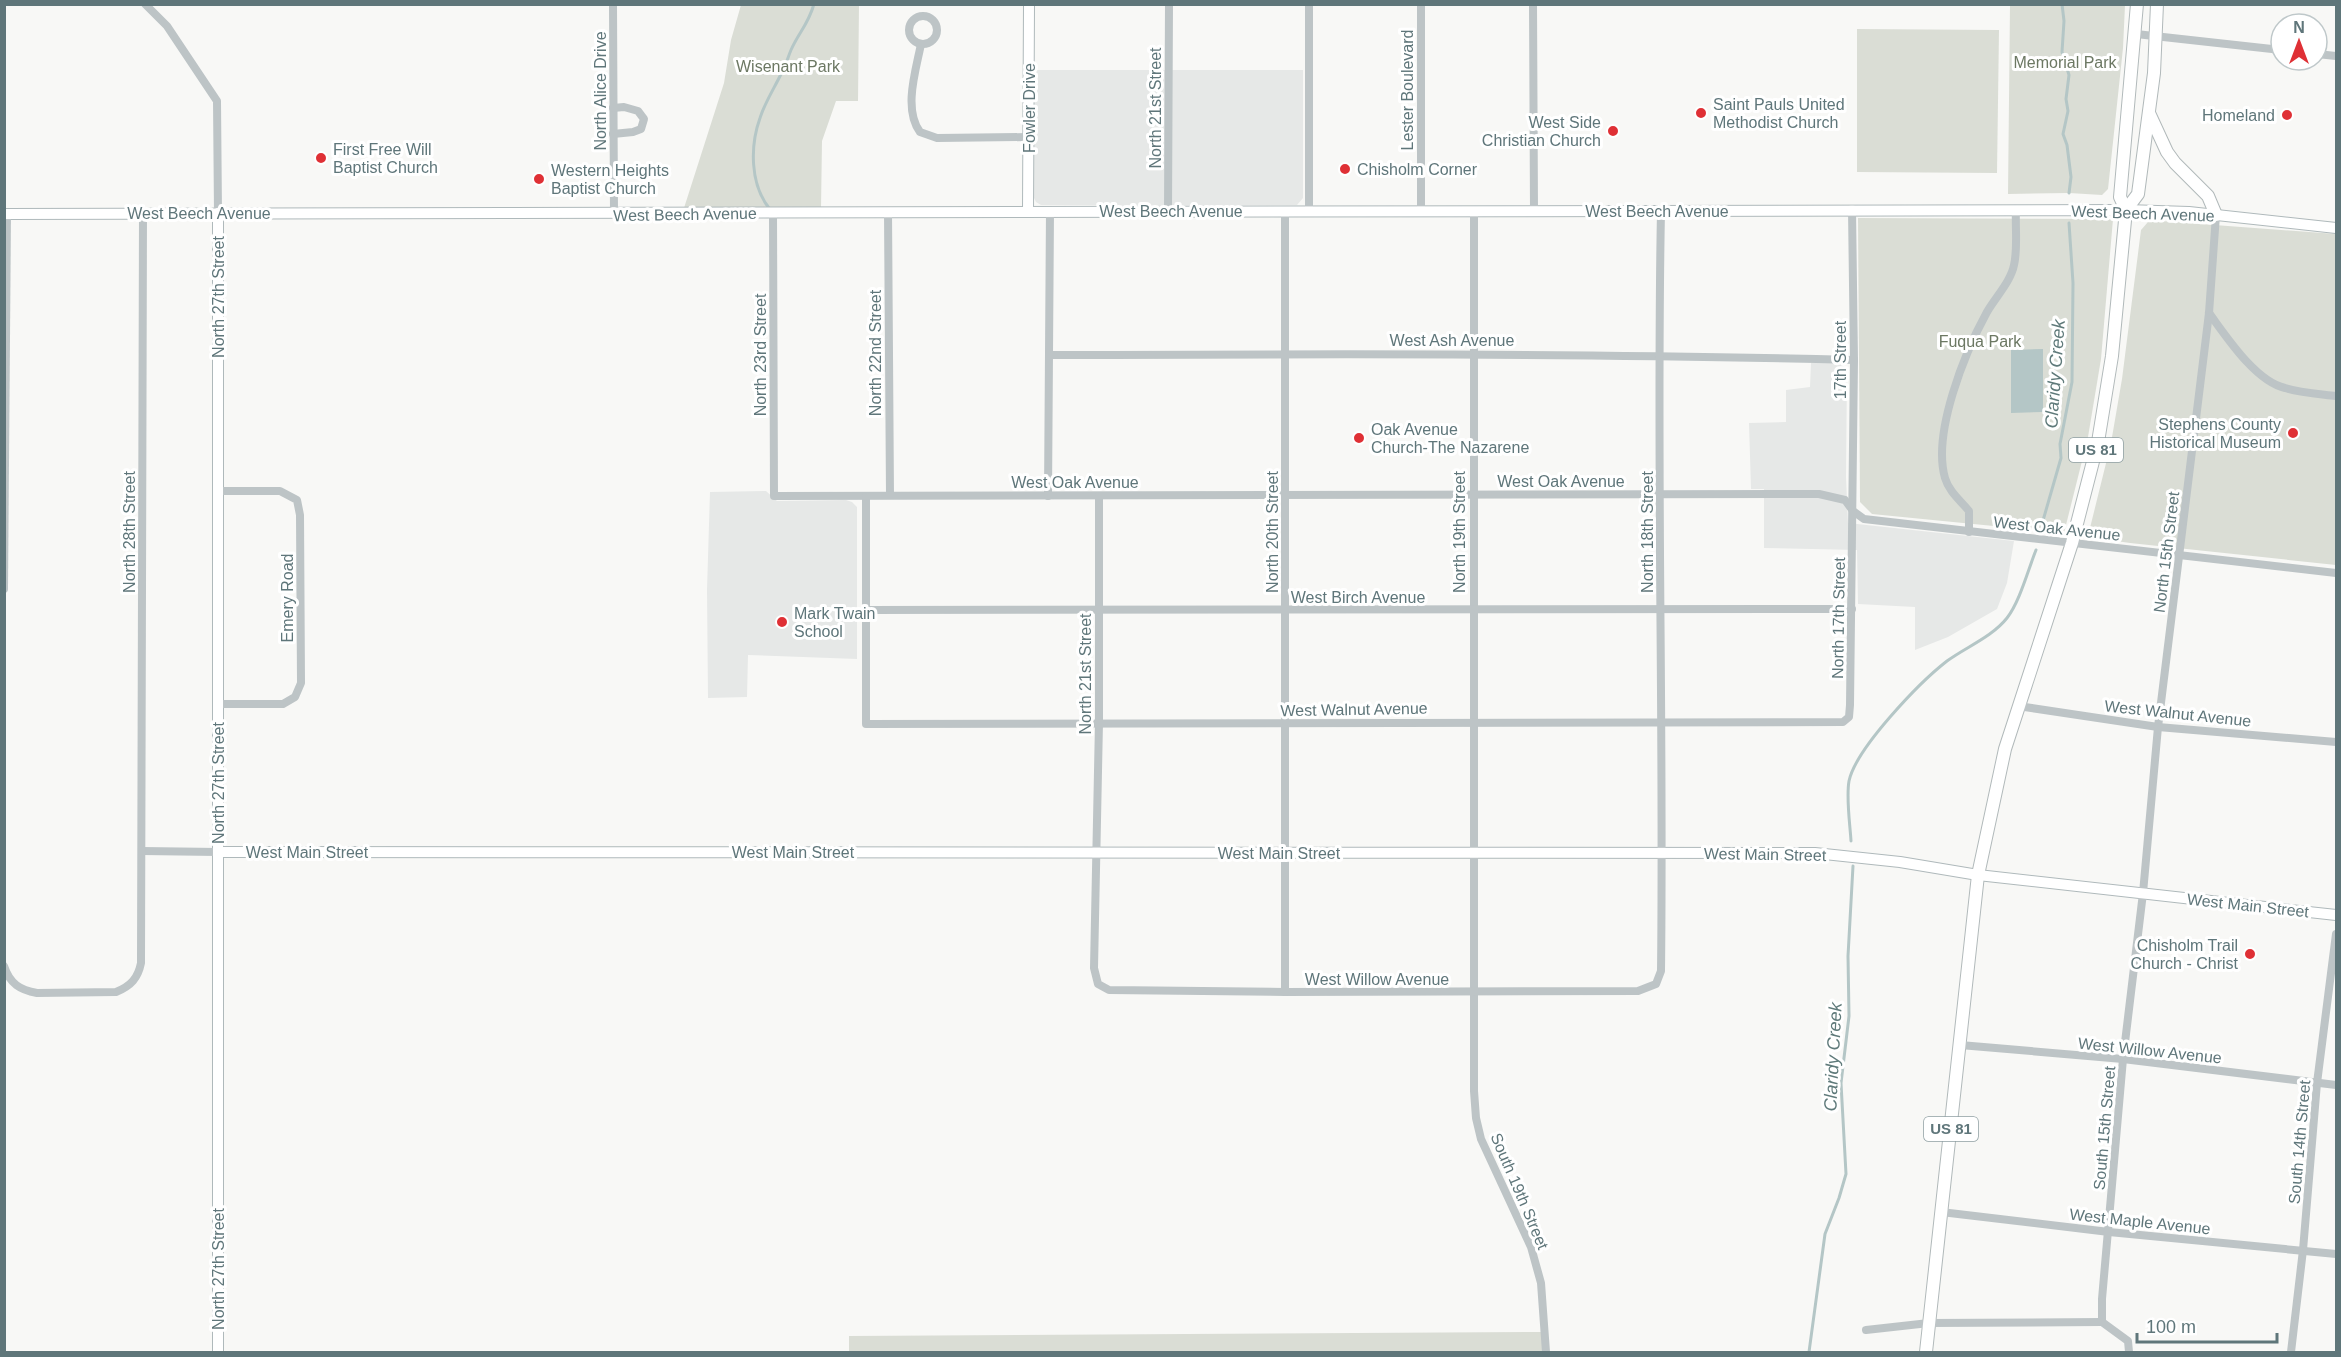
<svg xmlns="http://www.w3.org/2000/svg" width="2341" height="1357" viewBox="0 0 2341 1357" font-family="Arial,sans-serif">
	<rect width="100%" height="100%" fill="#f8f8f6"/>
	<g fill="#e6e8e7">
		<polygon points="1032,70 1303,70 1303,198 1297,205 1041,205 1036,202 1033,196"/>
		<polygon points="1823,361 1842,364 1847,370 1846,477 1848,523 2014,541 2007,583 1997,609 1948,637 1915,650 1915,607 1858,604 1857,550 1764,548 1764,489 1751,489 1749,423 1786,422 1786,390 1810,387 1811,363"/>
		<polygon points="766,491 777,501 846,500 852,502 857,507 857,659 748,655 747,697 708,698 707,590 710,492"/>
	</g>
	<g fill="#daddd5">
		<polygon points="741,5 859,5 858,101 836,101 822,141 821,208 684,208 724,83 731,40"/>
		<polygon points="2010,5 2125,5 2123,48 2108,189 2102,195 2069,193 2008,194"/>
		<polygon points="1857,29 1999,30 1997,173 1857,172"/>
		<polygon points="1858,218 2113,219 2101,359 2088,437 2064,533 1872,514 1860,502"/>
		<polygon points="2161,221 2336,234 2336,565 2130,543 2102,539 2089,532 2111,443 2122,379 2141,230 2148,222"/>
		<polygon points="1542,1332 1543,1352 849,1352 849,1336"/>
	</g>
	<polygon fill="#b4c6c6" points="2043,349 2043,412 2011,413 2011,350"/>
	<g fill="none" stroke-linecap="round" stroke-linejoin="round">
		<g stroke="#b4c6c6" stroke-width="3">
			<polyline points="2062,4 2064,21 2062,52 2069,75 2066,99 2068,111 2063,134 2067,145 2071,177 2069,193"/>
			<path d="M769 208C750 184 750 146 760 118 765 102 775 87 782 72 786 65 788 57 791 50 799 32 808 25 814 4"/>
			<polyline points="2042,524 2061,458 2060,444 2072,382 2073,283 2069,223"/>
			<path d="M1851 841C1850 824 1846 798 1849 781 1856 748 1920 682 1947 661 1966 647 1992 637 2007 618 2020 601 2028 570 2036 550"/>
			<polyline points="1809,1352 1825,1234 1839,1198 1846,1174 1841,1083 1849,1016 1848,956 1853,866"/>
		</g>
		<defs>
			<g id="secondary">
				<polyline points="1028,211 1029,4"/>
				<polyline points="4,214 2126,210 2189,212 2336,228"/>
				<polyline points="218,852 1815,853 1900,862 1978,875 2336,915"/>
				<polyline points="218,1352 218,213"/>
			</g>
			<g id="primary">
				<polyline points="2149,113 2167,152 2175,163 2208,196 2216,215"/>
				<polyline points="2126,210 2138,194 2154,73 2157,4"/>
				<polyline points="1926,1352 1978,875 2005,749 2072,543 2098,442 2112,356 2126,210 2120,197 2137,4"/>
			</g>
		</defs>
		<use href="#secondary" stroke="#afb9bb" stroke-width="12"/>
		<use href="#primary" stroke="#b1b9ba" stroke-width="14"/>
		<g stroke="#bdc4c6" stroke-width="8">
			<polyline points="145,4 167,26 217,101 218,213"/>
			<polyline points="613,4 614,214"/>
			<polyline points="1309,4 1309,211"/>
			<polyline points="1533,4 1534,211"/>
			<circle cx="923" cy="30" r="14"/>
			<polyline points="2136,34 2281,50"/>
			<path d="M921 44C916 70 903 109 920 132L937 138 1029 137"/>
			<polyline points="2317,54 2336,56"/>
			<polyline points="613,134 633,132 641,129 644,119 638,111 624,107 613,108"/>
			<polyline points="1168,211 1169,4"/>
			<polyline points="888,212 890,495"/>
			<polyline points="1421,212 1421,4"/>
			<polyline points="1474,212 1474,1091 1476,1118 1481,1139 1531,1247 1541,1283 1546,1352"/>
			<polyline points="773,213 774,496 1819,494 1845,500 1853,511 1864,519 2336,573"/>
			<path d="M2209 313C2226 336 2255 381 2285 388 2301 393 2320 394 2336 396"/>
			<path d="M1049 355C1318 354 1586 353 1854 360"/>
			<polyline points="217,491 280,491 297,500 300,515 301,683 295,697 283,704 217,704"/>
			<polyline points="1048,496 1050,211"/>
			<path d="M1099 496V722L1094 968 1098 984 1109 990 1285 992 1638 991 1656 984 1661 971C1664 718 1656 464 1661 211"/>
			<polyline points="866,497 866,724 1843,722 1849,717 1850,705 1854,360 1852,209"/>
			<path d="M1969 532V511C1961 501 1949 492 1945 478 1932 433 1965 352 1987 312 1995 298 2011 281 2014 265 2018 248 2015 227 2016 210"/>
			<polyline points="4,589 7,214"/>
			<polyline points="865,610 1852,609"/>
			<polyline points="2018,706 2158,727 2336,742"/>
			<polyline points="142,851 218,852"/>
			<path d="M4 966C10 984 20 990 37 993L116 992C131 986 138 978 141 963L143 213"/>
			<polyline points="1285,992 1285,211"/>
			<polyline points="1960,1045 2123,1059 2336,1085"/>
			<polyline points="1941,1212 2109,1232 2336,1254"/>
			<polyline points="1866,1330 1929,1323 2102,1322"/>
			<polyline points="2129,1352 2128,1341 2102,1322 2102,1299 2123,1059 2143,893 2158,727 2209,313 2216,215"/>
			<polyline points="2291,1352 2303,1250 2317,1083 2336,934"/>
		</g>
		<use href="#secondary" stroke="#fff" stroke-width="10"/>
		<use href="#primary" stroke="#fff" stroke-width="12"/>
	</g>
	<g fill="#df3035" stroke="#fff" stroke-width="2">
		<circle cx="1701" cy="113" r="6"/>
		<circle cx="2287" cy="115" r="6"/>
		<circle cx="1613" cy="131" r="6"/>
		<circle cx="321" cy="158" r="6"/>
		<circle cx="1345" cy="169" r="6"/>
		<circle cx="539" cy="179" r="6"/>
		<circle cx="2293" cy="433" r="6"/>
		<circle cx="1359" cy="438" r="6"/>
		<circle cx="782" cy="622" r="6"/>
		<circle cx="2250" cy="954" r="6"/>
	</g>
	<g text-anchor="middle" stroke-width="6" stroke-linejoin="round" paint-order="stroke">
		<g fill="#fff" stroke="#8f9fa2" stroke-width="1.5">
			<rect x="2069" y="438" width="54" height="24" rx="4.5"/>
			<rect x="1924" y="1117" width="54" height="24" rx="4.5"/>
		</g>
		<g font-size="15" font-weight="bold" fill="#5f767a">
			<text x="2096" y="455">US 81</text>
			<text x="1951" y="1134">US 81</text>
		</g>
		<g font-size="16" fill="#6c7863" stroke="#fff">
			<text x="2065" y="68">Memorial Park</text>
			<text x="788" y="72">Wisenant Park</text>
			<text x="1980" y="347">Fuqua Park</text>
		</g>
		<g font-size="16" fill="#5f767a" stroke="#fff">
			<text transform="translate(1407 90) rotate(-90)" y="6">Lester Boulevard</text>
			<text transform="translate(600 91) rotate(-90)" y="6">North Alice Drive</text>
			<text transform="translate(1029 108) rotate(-90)" y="6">Fowler Drive</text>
			<text transform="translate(1155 108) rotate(-90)" y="6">North 21st Street</text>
			<text x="1171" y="217">West Beech Avenue</text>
			<text x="1657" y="217">West Beech Avenue</text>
			<text x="199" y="219">West Beech Avenue</text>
			<text transform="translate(2143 213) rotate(2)" y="6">West Beech Avenue</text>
			<text transform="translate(685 214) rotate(-1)" y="6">West Beech Avenue</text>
			<text transform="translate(218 297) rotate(-90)" y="6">North 27th Street</text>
			<text x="1452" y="346">West Ash Avenue</text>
			<text transform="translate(875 353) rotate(-90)" y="6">North 22nd Street</text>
			<text transform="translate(760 355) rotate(-90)" y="6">North 23rd Street</text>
			<text transform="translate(1840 360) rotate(-90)" y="6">17th Street</text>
			<text x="1561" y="487">West Oak Avenue</text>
			<text x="1075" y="488">West Oak Avenue</text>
			<text transform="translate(2057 528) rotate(6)" y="6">West Oak Avenue</text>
			<text transform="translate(129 532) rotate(-90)" y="6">North 28th Street</text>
			<text transform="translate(1272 532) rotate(-90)" y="6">North 20th Street</text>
			<text transform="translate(1459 532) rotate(-90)" y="6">North 19th Street</text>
			<text transform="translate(1647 532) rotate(-90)" y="6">North 18th Street</text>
			<text transform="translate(2166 552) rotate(-83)" y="6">North 15th Street</text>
			<text x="1358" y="603">West Birch Avenue</text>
			<text transform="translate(287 598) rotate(-90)" y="6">Emery Road</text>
			<text transform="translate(1838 618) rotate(-89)" y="6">North 17th Street</text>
			<text transform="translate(1085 674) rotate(-90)" y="6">North 21st Street</text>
			<text transform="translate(1354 709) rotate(-1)" y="6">West Walnut Avenue</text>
			<text transform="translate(2178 713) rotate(6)" y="6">West Walnut Avenue</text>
			<text transform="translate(218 783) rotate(-90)" y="6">North 27th Street</text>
			<text x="307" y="858">West Main Street</text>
			<text x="793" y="858">West Main Street</text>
			<text x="1279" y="859">West Main Street</text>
			<text transform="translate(1765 854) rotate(1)" y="6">West Main Street</text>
			<text transform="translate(2248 905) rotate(6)" y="6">West Main Street</text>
			<text x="1377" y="985">West Willow Avenue</text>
			<text transform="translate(2150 1050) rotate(6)" y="6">West Willow Avenue</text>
			<text transform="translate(2104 1128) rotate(-85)" y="6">South 15th Street</text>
			<text transform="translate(2299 1142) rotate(-85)" y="6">South 14th Street</text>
			<text transform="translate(1520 1191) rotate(67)" y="6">South 19th Street</text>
			<text transform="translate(2140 1221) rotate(6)" y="6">West Maple Avenue</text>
			<text transform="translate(218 1269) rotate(-90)" y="6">North 27th Street</text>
		</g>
		<g font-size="16" fill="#5f767a" stroke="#fff" text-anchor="start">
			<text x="1713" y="110">Saint Pauls United<tspan x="1713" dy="18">Methodist Church</tspan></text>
			<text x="2275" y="121" text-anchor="end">Homeland</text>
			<text x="1601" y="128" text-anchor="end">West Side<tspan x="1601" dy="18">Christian Church</tspan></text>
			<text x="333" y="155">First Free Will<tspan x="333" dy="18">Baptist Church</tspan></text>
			<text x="1357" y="175">Chisholm Corner</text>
			<text x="551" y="176">Western Heights<tspan x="551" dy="18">Baptist Church</tspan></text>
			<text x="2281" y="430" text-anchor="end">Stephens County<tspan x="2281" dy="18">Historical Museum</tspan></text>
			<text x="1371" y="435">Oak Avenue<tspan x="1371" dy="18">Church-The Nazarene</tspan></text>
			<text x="794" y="619">Mark Twain<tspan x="794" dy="18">School</tspan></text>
			<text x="2238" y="951" text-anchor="end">Chisholm Trail<tspan x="2238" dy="18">Church - Christ</tspan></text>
		</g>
		<g font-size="18" font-style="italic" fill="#5f7a7a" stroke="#fff">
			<text transform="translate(2055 374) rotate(-86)" y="6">Claridy Creek</text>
			<text transform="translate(1833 1057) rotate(-87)" y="6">Claridy Creek</text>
		</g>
	</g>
	<rect width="2341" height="1357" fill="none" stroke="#5f767a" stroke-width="12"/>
	<g transform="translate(2299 42)"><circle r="28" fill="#ffffff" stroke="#bfc8ca" stroke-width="1.5"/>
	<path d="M0-4.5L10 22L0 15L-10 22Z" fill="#df3035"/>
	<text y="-9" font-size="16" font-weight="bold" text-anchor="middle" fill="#5f767a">N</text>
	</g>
	<path d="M2137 1333v9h140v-9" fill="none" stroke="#5f767a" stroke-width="3"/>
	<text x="2146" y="1333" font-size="18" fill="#5f767a" stroke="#ffffff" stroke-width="4.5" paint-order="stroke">100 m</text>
</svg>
